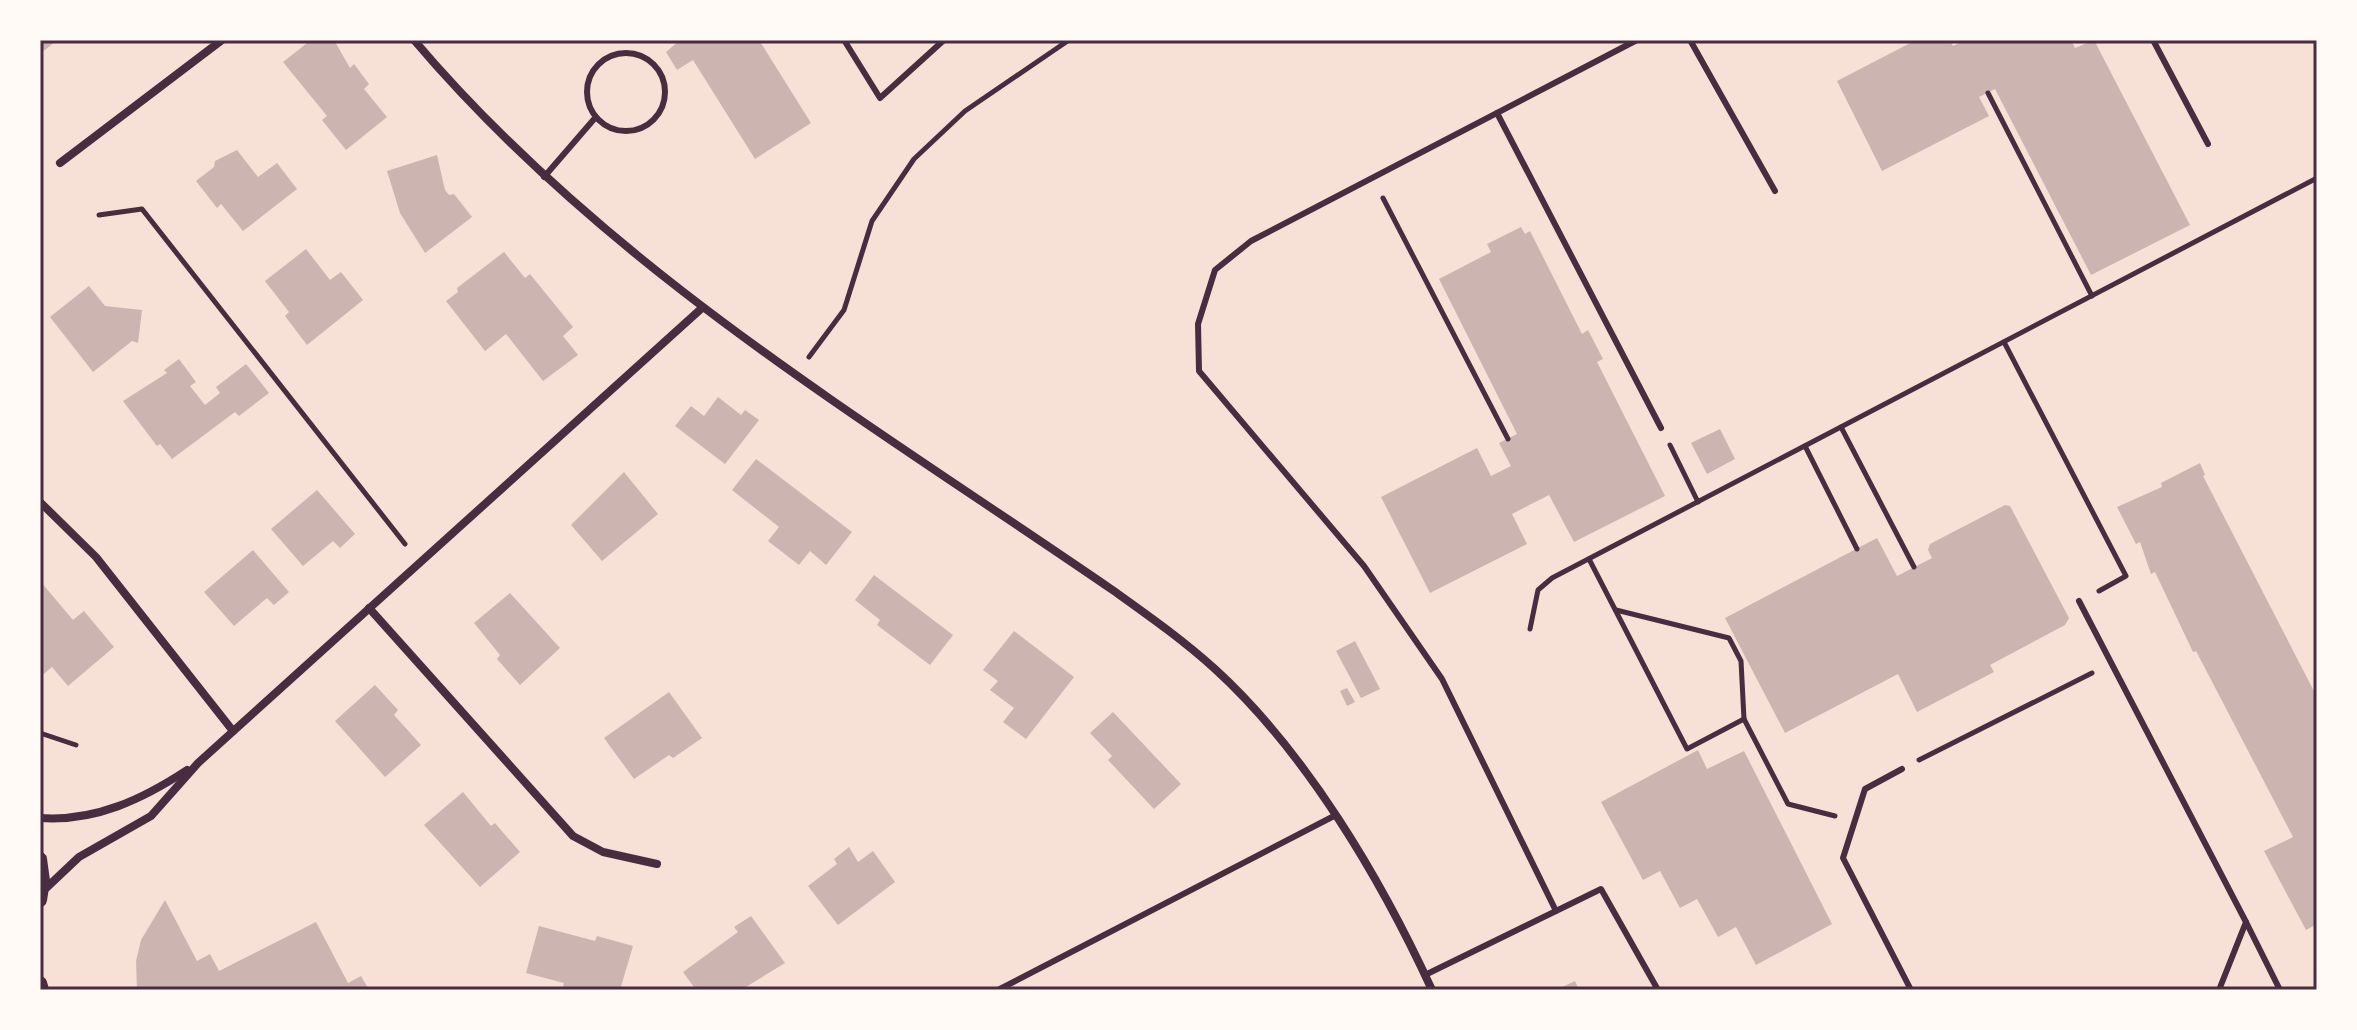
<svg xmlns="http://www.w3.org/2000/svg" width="2357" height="1030" viewBox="0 0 2357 1030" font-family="Poppins,sans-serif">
	<rect width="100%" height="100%" fill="#f7e1d7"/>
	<g fill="#ccb4b1">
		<polygon points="40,40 57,40 44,51"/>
		<polygon points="311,40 334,40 350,68 354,64 369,84 364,89 387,117 346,150 322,120 327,116 283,62"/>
		<polygon points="680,40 759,40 811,123 755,159 693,60 677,70 666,52"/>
		<polygon points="1916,40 1950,40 1953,46 1965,40 2071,40 2075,48 2094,40 2190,225 2091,275 1995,89 1979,97 1989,116 1882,171 1837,81"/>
		<polygon points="237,150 258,177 277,163 297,189 243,231 221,204 217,208 196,181 214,167 215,161"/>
		<polygon points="437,155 445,190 449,195 454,194 472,217 425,253 400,213 387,171"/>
		<polygon points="1521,227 1525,234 1530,231 1582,334 1588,330 1603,359 1597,362 1665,496 1574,542 1549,495 1512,514 1527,544 1430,593 1381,497 1477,448 1491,476 1511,466 1499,443 1517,434 1439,279 1491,252 1487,244"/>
		<polygon points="306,249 330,280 341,272 363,300 307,345 285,316 289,312 265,281"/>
		<polygon points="504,252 525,278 530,274 573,327 563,336 578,355 543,381 506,334 485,351 446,301 458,292 457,288"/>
		<polygon points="89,286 105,306 142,310 138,343 132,341 93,372 50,317"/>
		<polygon points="179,359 196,382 190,386 205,405 220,393 216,387 246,364 269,393 239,416 235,412 172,459 160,444 157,446 123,401 167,373 164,370"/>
		<polygon points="718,397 741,415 745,410 759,420 725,464 675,426 691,406 704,416"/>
		<polygon points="1720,429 1735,459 1707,474 1691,443"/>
		<polygon points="756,459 852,532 826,565 810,551 799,565 768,541 779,527 732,490"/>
		<polygon points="2200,463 2205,475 2203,476 2317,697 2317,924 2306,930 2264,851 2293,837 2196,651 2193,652 2155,572 2151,574 2140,542 2136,544 2117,507 2162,487 2161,483"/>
		<polygon points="624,472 658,514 602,561 571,525"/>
		<polygon points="317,490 355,534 340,548 333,541 303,566 271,529"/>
		<polygon points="2005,505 2010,506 2069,618 2065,625 1990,665 1994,672 1917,712 1898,674 1785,733 1725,618 1877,538 1897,576 1932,558 1928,550 1930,544"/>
		<polygon points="253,550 289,592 274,605 267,598 234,626 204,592"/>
		<polygon points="874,575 953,635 930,665 877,625 880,620 855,600"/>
		<polygon points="40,581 73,620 84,611 114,647 68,686 52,667 40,677"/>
		<polygon points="510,593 560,648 520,685 497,659 500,655 474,623"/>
		<polygon points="1014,631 1074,677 1026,739 1003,722 1014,708 990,690 998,681 983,670"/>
		<polygon points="1355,641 1380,689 1361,698 1336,651"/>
		<polygon points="375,685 398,710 394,715 421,745 385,777 335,721"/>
		<polygon points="1347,688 1355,702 1347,706 1340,691"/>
		<polygon points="669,692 702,738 673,758 669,755 634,779 604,738"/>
		<polygon points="1113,712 1181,784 1154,809 1108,760 1112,756 1090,733"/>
		<polygon points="1698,750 1707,769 1744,751 1832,924 1756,965 1736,927 1718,937 1697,899 1680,908 1660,871 1643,880 1601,802"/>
		<polygon points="463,792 491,826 495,823 520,852 480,887 424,825"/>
		<polygon points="849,847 858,862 873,851 895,882 838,925 808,886 837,864 834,859"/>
		<polygon points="165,900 197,961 210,954 219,971 316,922 348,983 361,976 369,990 137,990 136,961 141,940"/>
		<polygon points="751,916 785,963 741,990 696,990 683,972 738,932 734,927"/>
		<polygon points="539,926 595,941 597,936 633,946 620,990 562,990 564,983 526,973"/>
		<polygon points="1575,981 1579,990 1556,990"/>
	</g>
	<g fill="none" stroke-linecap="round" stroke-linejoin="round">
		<g stroke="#4a2c40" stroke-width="5">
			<polyline points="1988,93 2092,296"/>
			<polyline points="1383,198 1508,439"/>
			<polyline points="99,215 142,209 405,544"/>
			<polyline points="2004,342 2126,576 2099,591"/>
			<polyline points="809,357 844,310 872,221 914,159 965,111 1069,40"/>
			<polyline points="1841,427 1914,567"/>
			<polyline points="1670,445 1698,502"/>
			<polyline points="1805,446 1857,549"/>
			<polyline points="1589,559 1687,749 1744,719 1788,804 1835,816"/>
			<polyline points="1616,610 1729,638 1741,661 1744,719"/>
			<polyline points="1530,629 1538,590 1552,578 2317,178"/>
			<polyline points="40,733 76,745"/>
			<polyline points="1919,760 2092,673"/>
		</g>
		<g stroke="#4a2c40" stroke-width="6">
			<polyline points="844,40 880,98 944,40"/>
			<polyline points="1690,40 1775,191"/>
			<polyline points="2153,40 2208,144"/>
			<circle cx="626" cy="92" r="39"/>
			<polyline points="1497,113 1661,428"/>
			<polyline points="544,177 595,118"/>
			<polyline points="2079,601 2246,922 2219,990"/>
			<polyline points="1902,769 1865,789 1843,858 1911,990"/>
			<polyline points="1556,911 1442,679 1364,566 1199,371 1198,324 1215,270 1251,241 1637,40"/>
			<polyline points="2246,922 2280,990"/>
			<polyline points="1425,975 1601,889 1658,990"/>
			<polyline points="998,990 1334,816"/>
		</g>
		<g stroke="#4a2c40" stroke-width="8">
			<path d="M414 40C608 269 870 423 1114 591 1149 616 1183 640 1215 669 1306 752 1381 879 1432 990"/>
			<polyline points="60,163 222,40"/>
			<polyline points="40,502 96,557 233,731"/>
			<polyline points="369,608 573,836 603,852 657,864"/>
			<path d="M40 818C95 822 143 799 187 770"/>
			<polyline points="43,891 79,857 151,816 198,763 702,308"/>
		</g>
		<g stroke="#4a2c40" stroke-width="14">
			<polyline points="40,859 43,881 40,900"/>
			<polyline points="40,983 42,990"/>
		</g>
	</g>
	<rect width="2357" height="1030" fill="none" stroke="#fffaf5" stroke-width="84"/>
	<rect x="42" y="42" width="2273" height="946" fill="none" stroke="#4a2c40" stroke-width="3"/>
</svg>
